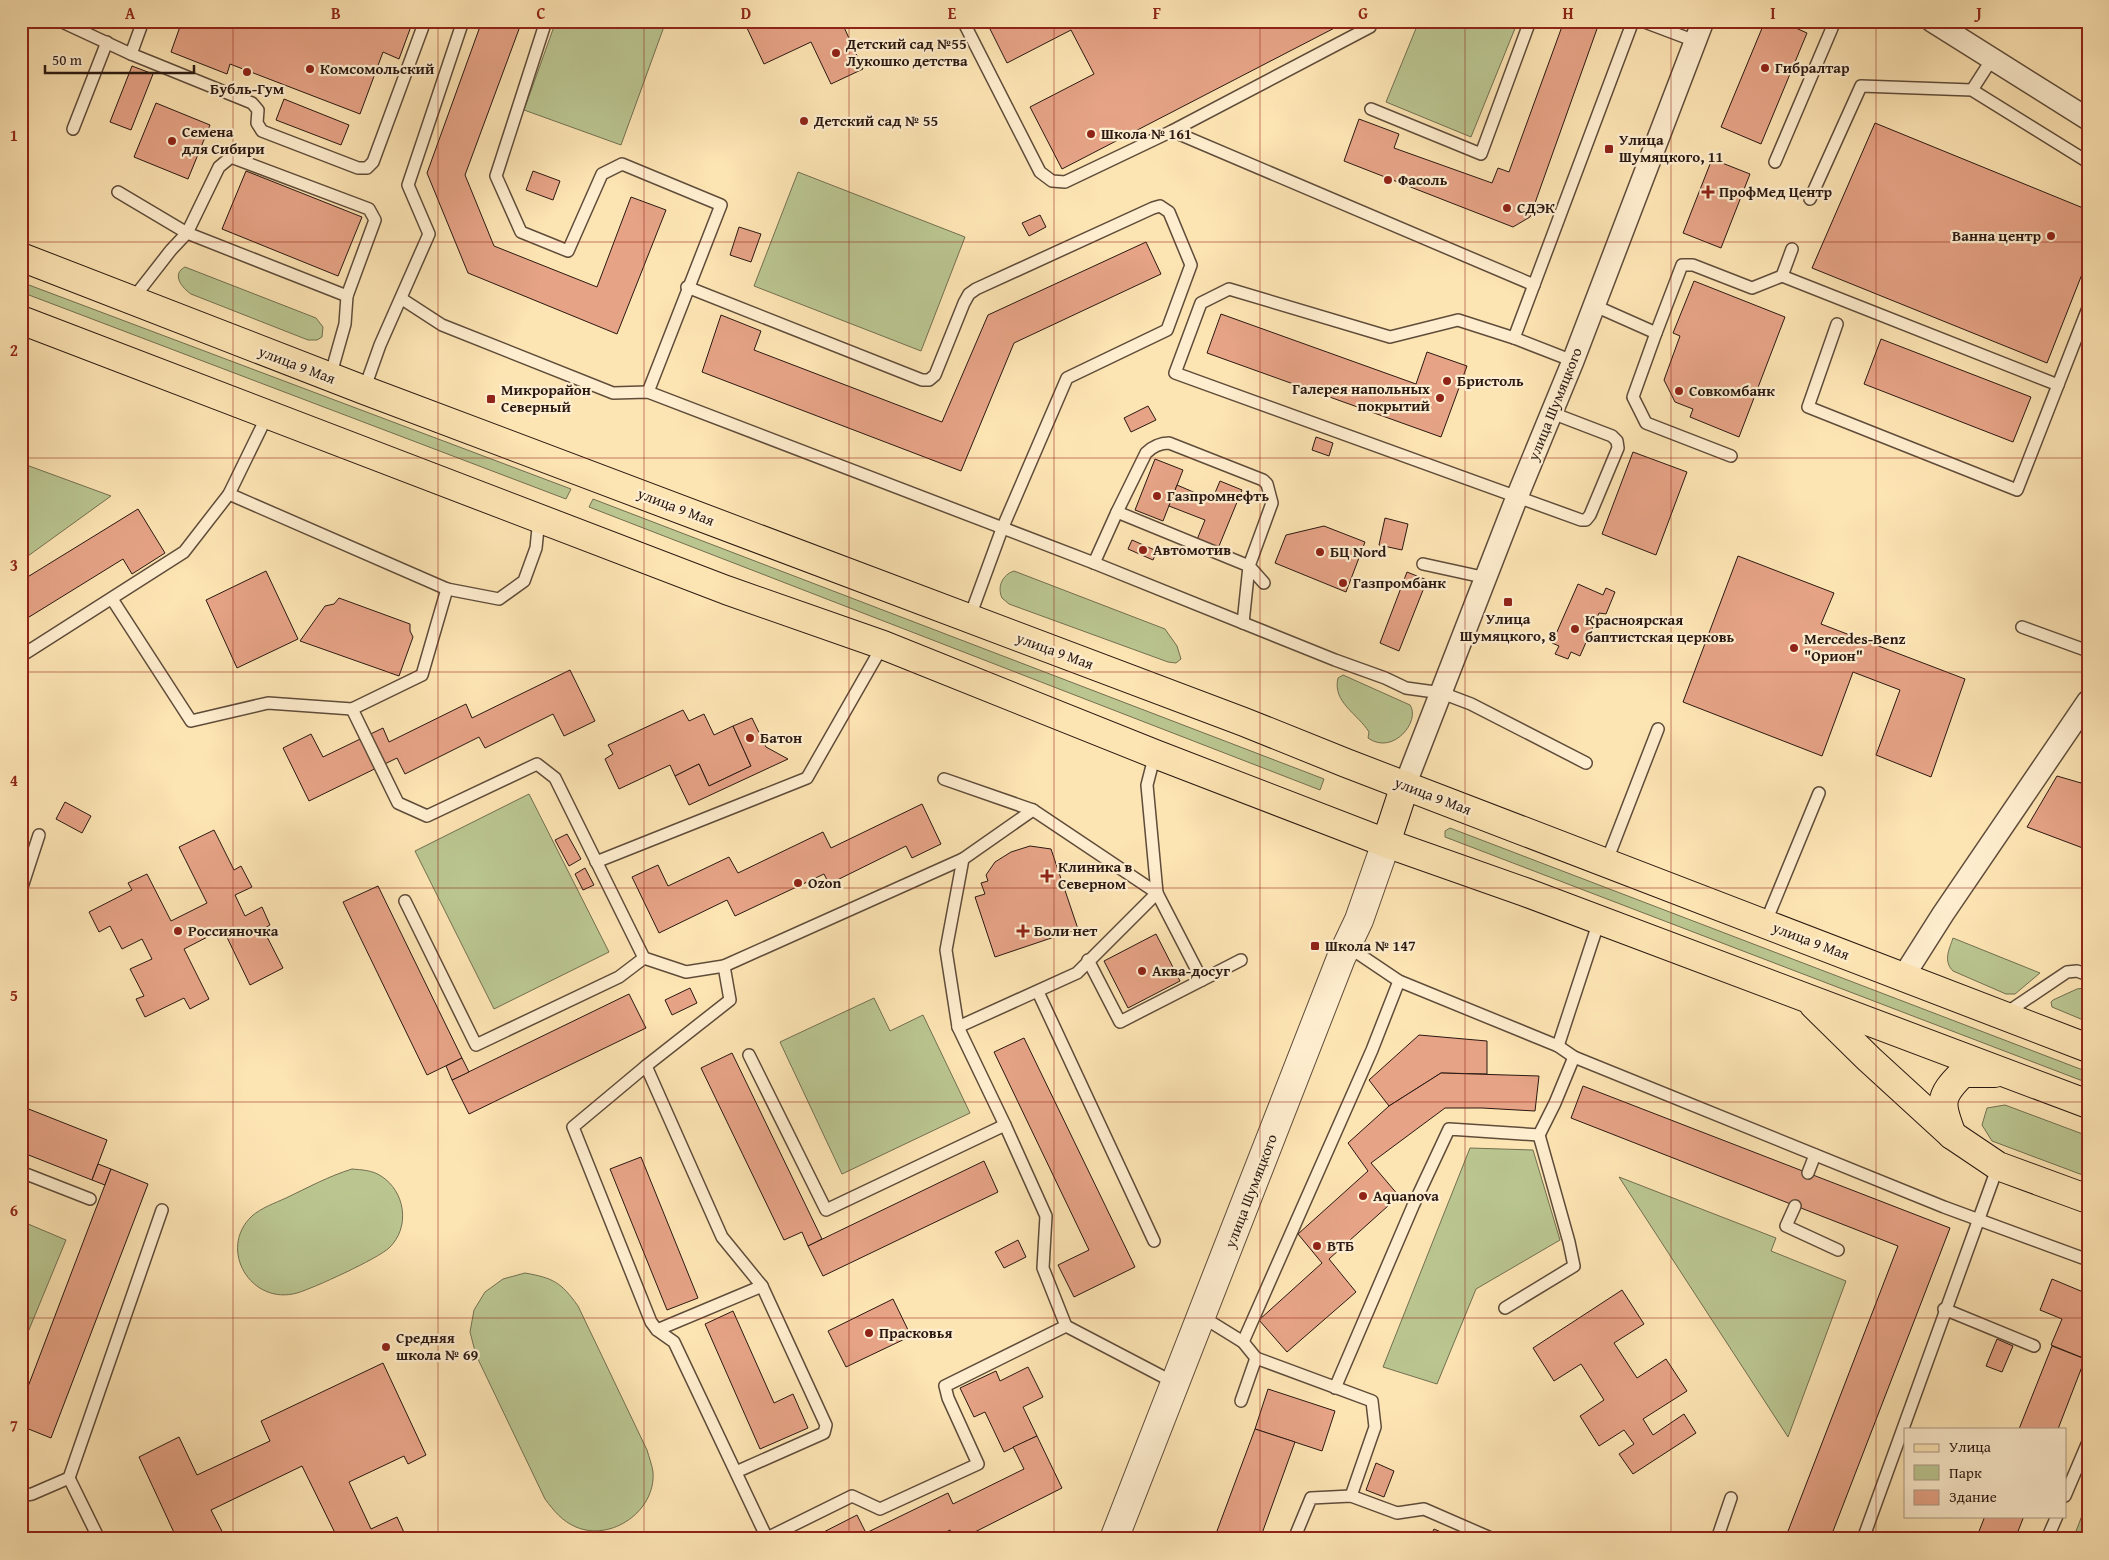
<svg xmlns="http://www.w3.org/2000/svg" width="2109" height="1560" viewBox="0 0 2109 1560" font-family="'Gentium Book Plus',serif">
	<rect width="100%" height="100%" fill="#fde4b3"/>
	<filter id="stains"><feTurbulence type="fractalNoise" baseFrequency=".004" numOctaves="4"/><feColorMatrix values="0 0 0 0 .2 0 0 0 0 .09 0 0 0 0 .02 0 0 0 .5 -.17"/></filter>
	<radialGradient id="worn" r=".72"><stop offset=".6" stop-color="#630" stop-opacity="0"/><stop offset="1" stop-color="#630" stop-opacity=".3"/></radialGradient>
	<g fill="#bac590" stroke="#726f51">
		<polygon points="556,21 666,21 621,145 524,110"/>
		<polygon points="1440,21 1518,21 1471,137 1386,102 1417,26 1438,26"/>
		<polygon points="798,172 965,237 921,351 754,286"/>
		<path d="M185 267 316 318 323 327 322 337 317 340H308L191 294C182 288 171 274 185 267Z"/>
		<polygon points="21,282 571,489 566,499 21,292"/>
		<polygon points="21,463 111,496 21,561"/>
		<polygon points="593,499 1324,779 1320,790 589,507"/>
		<path d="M1014 571 1165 629 1177 646 1181 659 1176 663 1168 662 1009 604 1002 598C997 587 1002 575 1014 571Z"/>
		<path d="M1343 675 1410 705C1421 721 1393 756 1368 738L1369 732C1358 714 1332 702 1338 678Z"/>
		<polygon points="529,794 609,952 494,1009 415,851"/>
		<polygon points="1450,828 2088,1072 2088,1083 1445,837 1445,831"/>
		<path d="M1953 938 2040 973 2015 994H2006L1953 971C1943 961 1949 950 1953 938Z"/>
		<polygon points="2084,988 2088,990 2088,1022 2052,1007 2051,1002 2053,1000 2077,989"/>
		<polygon points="874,998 890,1031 923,1015 970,1113 842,1174 780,1042"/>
		<polygon points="2005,1105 2088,1136 2088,1177 1992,1141 1982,1125 1987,1108"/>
		<polygon points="1470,1148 1533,1150 1560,1240 1476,1289 1437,1384 1383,1367"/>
		<path d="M352 1169C362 1170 372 1170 381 1176 405 1191 411 1227 389 1248 377 1259 314 1288 297 1293 251 1306 217 1249 252 1216 261 1208 275 1203 286 1198 307 1188 329 1176 352 1169Z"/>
		<polygon points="1619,1177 1776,1238 1771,1251 1846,1281 1788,1437"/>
		<polygon points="21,1221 66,1240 21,1349"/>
		<path d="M525 1273C553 1278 561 1282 578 1306L647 1450C649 1457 652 1465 653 1472 656 1511 611 1542 576 1527 562 1521 554 1511 545 1499L476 1355 470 1332 474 1310 485 1292 503 1279Z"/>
		<polygon points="2088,1500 2088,1539 2073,1539"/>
	</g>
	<g fill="#e6a386" stroke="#2a1912">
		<polygon points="182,21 413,21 399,59 383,52 360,114 230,64 227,74 171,52"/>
		<polygon points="482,21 522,21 465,175 494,246 597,287 631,197 666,210 617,334 468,273 427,173"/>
		<polygon points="762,21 852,21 843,25 863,69 831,84 811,42 764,64 747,28"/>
		<polygon points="986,21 1348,21 1062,169 1030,107 1094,74 1071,30 1007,63"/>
		<polygon points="1564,21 1584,21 1598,26 1530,217 1513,227 1344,161 1359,119 1399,134 1394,148 1492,183 1498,168 1509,172"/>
		<polygon points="1765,21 1780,21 1807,33 1761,144 1721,127"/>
		<polygon points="132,66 153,74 131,130 110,122"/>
		<polygon points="284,99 349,125 341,145 276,120"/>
		<polygon points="156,103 210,125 188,179 134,157"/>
		<polygon points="1875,123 2088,210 2088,259 2047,363 1812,268"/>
		<polygon points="1712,159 1750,174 1721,248 1683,233"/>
		<polygon points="246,171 362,217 338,276 222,229"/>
		<polygon points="533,171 560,181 553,200 526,190"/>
		<polygon points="1040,215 1046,227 1029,236 1022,223"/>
		<polygon points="739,227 761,234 751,262 730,255"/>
		<polygon points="1146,242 1161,274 1014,343 961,471 702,372 721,315 761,331 754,350 942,422 988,315"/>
		<polygon points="1694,281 1785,317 1739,437 1690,417 1693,409 1675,402 1664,380 1680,336 1673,333"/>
		<polygon points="1221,314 1416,384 1427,352 1467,366 1441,437 1207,353"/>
		<polygon points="1881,339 2031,397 2013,442 1864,384"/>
		<polygon points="1148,406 1156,420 1131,432 1124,418"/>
		<polygon points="1316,437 1333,443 1329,456 1312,450"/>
		<polygon points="1633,452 1687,472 1656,555 1602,534"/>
		<polygon points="1155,459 1183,470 1163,521 1135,510"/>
		<polygon points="1220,481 1242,490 1217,551 1196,542 1205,520 1169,506 1177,485 1212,500"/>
		<polygon points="138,509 165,553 132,574 123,559 21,622 21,581"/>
		<polygon points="1385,518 1408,524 1402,550 1379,545"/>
		<polygon points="1324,526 1365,542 1346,592 1275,563 1286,535"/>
		<polygon points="1132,540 1157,551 1153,560 1128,549"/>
		<polygon points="1738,556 1834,593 1821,624 1965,679 1931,777 1876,755 1900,690 1853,672 1822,756 1683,702"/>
		<polygon points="266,571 298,639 237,668 206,600"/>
		<polygon points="1407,572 1427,580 1399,651 1380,643"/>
		<polygon points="1578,584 1603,595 1606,588 1615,592 1606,614 1599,613 1580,656 1571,652 1568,659 1555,654 1559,646 1552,643"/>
		<polygon points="339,598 410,624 410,631 413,637 399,676 300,641 325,606 334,604"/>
		<polygon points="570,670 595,721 564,736 553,714 485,748 479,737 405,774 397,758 309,801 283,748 311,734 323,757 383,728 389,742 466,704 472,718"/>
		<polygon points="683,710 689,721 704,714 714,735 733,726 751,766 709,786 699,764 675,776 670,765 619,789 605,759 613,754 608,745"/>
		<polygon points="752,718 766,747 788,759 689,805 675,776 699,764 709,786 751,766 733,726"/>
		<polygon points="2088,766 2088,850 2027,827 2057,776 2081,783"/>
		<polygon points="65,802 91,816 82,833 56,819"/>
		<polygon points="922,804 941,844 912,858 906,846 829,884 824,874 735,916 727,900 659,933 632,877 658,865 668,886 729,857 738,873 823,832 831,848"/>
		<polygon points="214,830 234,870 241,866 252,887 235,895 245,916 262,907 270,925 263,929 283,968 250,985 223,929 184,949 209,999 190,1009 184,998 145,1017 136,999 144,996 130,969 152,959 142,939 122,949 110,926 99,932 89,912 132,890 128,883 147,874 171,921 207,903 179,847"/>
		<polygon points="567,834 581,859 569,866 555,840"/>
		<polygon points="1030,846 1051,849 1078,929 995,957 975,897 985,894 981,883 988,881 986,875 995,862 1011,852"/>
		<polygon points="585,868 594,885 583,890 575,874"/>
		<polygon points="378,886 462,1058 427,1075 343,902"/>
		<polygon points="1156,934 1180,981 1128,1008 1104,961"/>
		<polygon points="690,988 697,1003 672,1015 665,1000"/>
		<polygon points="629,994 646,1028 469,1114 452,1080"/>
		<polygon points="1419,1035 1487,1041 1487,1074 1441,1073 1389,1106 1369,1080"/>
		<polygon points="1024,1038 1135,1267 1074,1297 1058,1265 1089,1250 994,1052"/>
		<polygon points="732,1053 822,1239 808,1246 802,1232 784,1240 701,1068"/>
		<polygon points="462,1058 469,1072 452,1080 446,1066"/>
		<polygon points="1441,1073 1539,1076 1535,1111 1482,1108 1445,1108 1371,1163 1399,1196 1329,1259 1356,1292 1287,1352 1259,1320 1322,1263 1298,1234 1368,1171 1348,1143 1389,1106"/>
		<polygon points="1583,1086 1950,1228 1830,1539 1785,1539 1898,1246 1571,1118"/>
		<polygon points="21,1106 107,1140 92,1180 21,1152"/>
		<polygon points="641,1157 698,1298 667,1310 610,1169"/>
		<polygon points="984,1161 998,1192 823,1276 808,1246"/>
		<polygon points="98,1164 111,1169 105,1185 92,1180"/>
		<polygon points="111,1169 148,1184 51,1438 21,1426 21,1405"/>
		<polygon points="1018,1240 1026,1257 1004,1268 995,1252"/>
		<polygon points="2052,1279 2088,1294 2088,1360 2051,1345 2062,1319 2040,1310"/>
		<polygon points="1622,1290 1644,1324 1614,1343 1637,1378 1666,1359 1687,1391 1643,1419 1653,1435 1684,1414 1696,1433 1633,1474 1619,1454 1634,1444 1624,1430 1599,1446 1580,1416 1604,1400 1581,1364 1554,1381 1533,1348"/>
		<polygon points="893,1299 911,1336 846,1367 828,1331"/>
		<polygon points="733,1311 774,1403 793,1394 808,1428 760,1449 705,1324"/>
		<polygon points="1997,1339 2013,1346 2002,1372 1986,1366"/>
		<polygon points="2052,1346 2085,1359 2058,1429 2019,1429"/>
		<polygon points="383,1363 426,1455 408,1464 404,1456 349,1482 371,1529 397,1517 407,1539 338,1539 302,1466 211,1510 226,1539 177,1539 139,1457 179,1437 197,1475 270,1441 261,1421"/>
		<polygon points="1028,1367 1043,1397 1023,1407 1037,1436 1004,1452 985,1412 974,1417 960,1388 996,1371 1000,1381"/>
		<polygon points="1268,1389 1335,1411 1322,1451 1255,1429"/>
		<polygon points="1255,1429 1295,1442 1260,1539 1214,1539"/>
		<polygon points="1037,1436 1062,1488 961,1539 955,1539 950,1530 933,1539 810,1539 857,1515 866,1533 948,1493 953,1504 1024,1469 1013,1447"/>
		<polygon points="1376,1463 1394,1471 1384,1497 1366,1490"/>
		<polygon points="1985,1516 2024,1516 2015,1539 1976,1539"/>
		<polygon points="1434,1529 1457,1539 1429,1539"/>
	</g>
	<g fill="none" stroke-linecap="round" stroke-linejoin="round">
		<defs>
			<g id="service">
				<polyline points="60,21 131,54 143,21"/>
				<polyline points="546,21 496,176 521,232 568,251 602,174 622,164 721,205 648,392"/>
				<polyline points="963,21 1040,172 1052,181 1065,182 1172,131 1370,27 1367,21"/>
				<polyline points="1642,21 1695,41"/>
				<polyline points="131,54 252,103 258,110 257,123 262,131 358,168 367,168 373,162 425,21"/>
				<polyline points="1972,90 1992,59"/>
				<polyline points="1371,109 1481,154 1530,21"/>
				<polyline points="73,129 107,42"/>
				<polyline points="1172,131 1534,285"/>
				<polyline points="1775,162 1835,21"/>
				<polyline points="118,192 187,233 347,296"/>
				<polyline points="1810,199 1861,86 1972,90 2088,162"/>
				<polyline points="1782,276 2058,385"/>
				<polyline points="687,287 922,380 929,380 935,375 964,303 969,294 976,289 1153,208 1160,206 1169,212 1191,265 1167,330 1067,378 1002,529 969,619"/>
				<polyline points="402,299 442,325 613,393 648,392 1094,563 1335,660 1385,678 1406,688 1442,693 1471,704 1586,763"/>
				<polyline points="132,300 171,250 187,233 219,167 231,157 369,209 375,220 347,296 345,324 330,377"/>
				<polyline points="1593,305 1656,333 1633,397 1646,423 1731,456"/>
				<polyline points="1837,324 1808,407 2017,490 2088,308"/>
				<polyline points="1656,333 1682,265 1693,265 1752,288 1782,276 1792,249"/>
				<polyline points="1514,338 1633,21"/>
				<polyline points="364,390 380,345 429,234 408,185 463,21"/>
				<polyline points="1552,413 1612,436 1617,441 1618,448 1590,515 1586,520 1581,520 1175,373 1201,303 1229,289 1390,337 1458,320 1514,338 1573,361"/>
				<polyline points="229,494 447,589"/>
				<path d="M1117 512 1146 453C1152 447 1161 443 1169 443L1263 480 1267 484 1272 503 1249 566 1264 583"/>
				<polyline points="1094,563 1117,512 1249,566 1243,623"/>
				<polyline points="1423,564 1487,578"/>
				<polyline points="112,599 191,721 268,703 352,709 422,675 447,589 499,599 524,581 536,548 539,518"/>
				<polyline points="2022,627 2088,651"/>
				<polyline points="21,656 184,552 229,494 268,414"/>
				<polyline points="352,709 398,803 427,816 537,764 555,778 644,958 686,972 724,966 963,859"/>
				<polyline points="944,779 1033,810"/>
				<polyline points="596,862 807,778 883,645"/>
				<polyline points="1606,863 1658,729"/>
				<polyline points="21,890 39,835"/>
				<polyline points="405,901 476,1045 619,977 644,958"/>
				<polyline points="1765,924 1819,793"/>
				<polyline points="1347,946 1399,981 1558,1046 1574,1057 1944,1207 2088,1260"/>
				<polyline points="1202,980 1241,960"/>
				<polyline points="1038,992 1154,1241"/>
				<polyline points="2006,1013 2067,972 2077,971 2088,975"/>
				<polyline points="958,1027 1077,973 1157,893 1147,785 1155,754"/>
				<polyline points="1558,1046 1599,921"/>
				<polyline points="749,1055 826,1210 1005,1125 1046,1216 1043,1268 1066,1326 1175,1383"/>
				<polyline points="646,1066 730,1000 724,966"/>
				<polyline points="1005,1125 958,1027 946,950 963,859 1033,810 1157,893 1202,980 1120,1022 1088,960"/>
				<polyline points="21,1172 90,1199"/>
				<polyline points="1808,1173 1815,1155"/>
				<polyline points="1795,1206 1786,1226 1838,1250"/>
				<polyline points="1505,1308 1574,1266 1569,1242 1539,1135"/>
				<polyline points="1944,1309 2034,1346"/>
				<polyline points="1201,1316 1243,1342 1256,1358 1372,1401 1375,1427 1351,1496"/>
				<polyline points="657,1330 762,1286"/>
				<polyline points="1243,1342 1372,1050 1399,981"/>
				<polyline points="1335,1388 1413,1206 1449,1129 1539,1135 1555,1103 1574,1057"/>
				<polyline points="1241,1401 1256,1358"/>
				<polyline points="736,1472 824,1433 826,1425 762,1286 722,1237 646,1066 573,1127 651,1322 657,1330 674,1342 766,1536"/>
				<polyline points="69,1478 99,1539"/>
				<polyline points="21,1496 32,1494 69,1478 162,1210"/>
				<polyline points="2065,1496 2088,1442"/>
				<polyline points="765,1539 852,1496 880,1509 978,1464 948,1398 945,1386 1066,1326"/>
				<polyline points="1294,1539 1311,1498 1351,1496 1397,1513 1424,1509 1493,1539"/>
				<polyline points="1717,1539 1731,1498"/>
				<polyline points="1863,1539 1998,1166"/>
				<polyline points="2047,1539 2057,1516"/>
			</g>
			<g id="minor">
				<polyline points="1932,21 2088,119"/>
				<polyline points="1405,785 1517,497 1573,361 1703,21"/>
				<polyline points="1903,977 1943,914 2088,701"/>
			</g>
			<polyline id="tertiary" points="1114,1539 1341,958 1359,920 1386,843"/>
			<g id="primary">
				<polyline points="21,257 364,390 1244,722 1346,763 2088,1048"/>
				<polyline points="21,320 726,590 883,645 1155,754 1386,843 1525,892 2088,1104"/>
				<polyline points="1386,843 1405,785"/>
				<polyline points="1814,1005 1869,1059 1952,1135 1998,1166 2088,1199"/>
				<path d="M1952 1135C1940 1104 1938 1097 1963 1073H1995"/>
			</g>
		</defs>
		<use href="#service" stroke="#5f4c3a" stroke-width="14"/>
		<use href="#minor" stroke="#5f4c3a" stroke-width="24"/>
		<use href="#tertiary" stroke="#5f4c3a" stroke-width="30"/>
		<use href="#primary" stroke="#2a1912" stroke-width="30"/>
		<use href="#service" stroke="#feedce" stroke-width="11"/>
		<use href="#minor" stroke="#feedce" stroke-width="21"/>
		<use href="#tertiary" stroke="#feedce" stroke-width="28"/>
		<use href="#primary" stroke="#fde4b3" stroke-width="28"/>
	</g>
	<path fill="none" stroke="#8f2418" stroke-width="1" stroke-opacity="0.55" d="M233 21V1539M438 21V1539M644 21V1539M849 21V1539M1054 21V1539M1260 21V1539M1465 21V1539M1671 21V1539M1876 21V1539M21 242H2088M21 458H2088M21 672H2088M21 888H2088M21 1102H2088M21 1318H2088"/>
	<g fill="#8f2418" stroke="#feedce" stroke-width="2">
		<circle cx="836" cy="53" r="5"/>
		<circle cx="1765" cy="68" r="5"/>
		<circle cx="310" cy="69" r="5"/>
		<circle cx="247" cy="72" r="5"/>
		<circle cx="804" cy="121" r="5"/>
		<circle cx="1091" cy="134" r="5"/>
		<circle cx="172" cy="141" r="5"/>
		<rect x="1604" y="144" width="10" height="10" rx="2.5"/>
		<circle cx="1388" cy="180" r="5"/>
		<path d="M1705.5 184.5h5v5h5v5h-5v5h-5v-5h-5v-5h5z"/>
		<circle cx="1507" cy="208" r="5"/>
		<circle cx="2051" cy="236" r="5"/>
		<circle cx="1447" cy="381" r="5"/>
		<circle cx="1679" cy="391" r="5"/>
		<circle cx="1440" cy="398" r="5"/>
		<rect x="486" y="394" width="10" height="10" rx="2.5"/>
		<circle cx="1157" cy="496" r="5"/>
		<circle cx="1143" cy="550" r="5"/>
		<circle cx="1320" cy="552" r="5"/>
		<circle cx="1343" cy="583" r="5"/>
		<rect x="1503" y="597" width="10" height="10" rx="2.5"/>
		<circle cx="1575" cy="629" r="5"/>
		<circle cx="1794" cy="648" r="5"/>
		<circle cx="750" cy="738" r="5"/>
		<path d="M1044.5 868.5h5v5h5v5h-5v5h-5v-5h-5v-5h5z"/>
		<circle cx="798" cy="883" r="5"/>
		<circle cx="178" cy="931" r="5"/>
		<path d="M1020.5 923.5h5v5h5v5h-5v5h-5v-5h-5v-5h5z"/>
		<rect x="1310" y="941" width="10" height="10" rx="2.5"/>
		<circle cx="1142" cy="971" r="5"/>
		<circle cx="1363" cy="1196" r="5"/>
		<circle cx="1317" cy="1246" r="5"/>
		<circle cx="869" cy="1333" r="5"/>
		<circle cx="386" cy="1347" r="5"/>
	</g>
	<g text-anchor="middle" stroke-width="4.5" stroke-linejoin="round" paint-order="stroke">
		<g font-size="15" font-weight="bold" fill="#2a1912" stroke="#feedce" text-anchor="start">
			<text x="846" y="49">Детский сад №55<tspan x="846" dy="17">Лукошко детства</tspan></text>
			<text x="1775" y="73">Гибралтар</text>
			<text x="320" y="74">Комсомольский</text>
			<text x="247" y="94" text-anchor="middle">Бубль-Гум</text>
			<text x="814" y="126">Детский сад № 55</text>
			<text x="182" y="137">Семена<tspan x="182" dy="17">для Сибири</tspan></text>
			<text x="1101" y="139">Школа № 161</text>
			<text x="1619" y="145">Улица<tspan x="1619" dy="17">Шумяцкого, 11</tspan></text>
			<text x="1398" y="185">Фасоль</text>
			<text x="1719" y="197">ПрофМед Центр</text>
			<text x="1517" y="213">СДЭК</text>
			<text x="2041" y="241" text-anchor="end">Ванна центр</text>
			<text x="1457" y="386">Бристоль</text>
			<text x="1430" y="394" text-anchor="end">Галерея напольных<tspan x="1430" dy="17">покрытий</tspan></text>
			<text x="501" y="395">Микрорайон<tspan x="501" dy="17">Северный</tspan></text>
			<text x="1689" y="396">Совкомбанк</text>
			<text x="1167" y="501">Газпромнефть</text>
			<text x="1153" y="555">Автомотив</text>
			<text x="1330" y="557">БЦ Nord</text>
			<text x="1353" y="588">Газпромбанк</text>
			<text x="1508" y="624" text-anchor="middle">Улица<tspan x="1508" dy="17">Шумяцкого, 8</tspan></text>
			<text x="1585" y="625">Красноярская<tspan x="1585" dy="17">баптистская церковь</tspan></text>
			<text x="1804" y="644">Mercedes-Benz<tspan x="1804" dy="17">"Орион"</tspan></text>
			<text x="760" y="743">Батон</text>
			<text x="1058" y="872">Клиника в<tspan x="1058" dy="17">Северном</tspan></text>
			<text x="808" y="888">Ozon</text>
			<text x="188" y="936">Россияночка</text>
			<text x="1034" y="936">Боли нет</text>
			<text x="1325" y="951">Школа № 147</text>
			<text x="1152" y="976">Аква-досуг</text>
			<text x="1373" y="1201">Aquanova</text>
			<text x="1327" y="1251">ВТБ</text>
			<text x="879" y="1338">Прасковья</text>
			<text x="396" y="1343">Средняя<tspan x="396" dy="17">школа № 69</tspan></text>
		</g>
		<g font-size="15" fill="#2a1912" stroke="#feedce">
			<text transform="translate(297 365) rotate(21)" y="5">улица 9 Мая</text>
			<text transform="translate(1555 404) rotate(-68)" y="5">улица Шумяцкого</text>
			<text transform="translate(676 507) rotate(21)" y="5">улица 9 Мая</text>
			<text transform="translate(1055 651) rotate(20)" y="5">улица 9 Мая</text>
			<text transform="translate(1433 796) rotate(21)" y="5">улица 9 Мая</text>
			<text transform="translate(1811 941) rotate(21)" y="5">улица 9 Мая</text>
			<text transform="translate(1251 1191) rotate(-69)" y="5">улица Шумяцкого</text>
		</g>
	</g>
	<rect width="2109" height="1560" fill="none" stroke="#fde4b3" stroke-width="55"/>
	<rect x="1904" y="1428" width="162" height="90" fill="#feedce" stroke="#a99883"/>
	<rect x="1914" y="1444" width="25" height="8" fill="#fde4b3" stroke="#a99883"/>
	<text x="1949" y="1452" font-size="15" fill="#2a1912">Улица</text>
	<rect x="1914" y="1465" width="25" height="15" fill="#bac590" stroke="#a99883"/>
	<text x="1949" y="1478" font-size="15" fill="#2a1912">Парк</text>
	<rect x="1914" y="1490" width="25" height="15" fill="#e6a386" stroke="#a99883"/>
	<text x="1949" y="1502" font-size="15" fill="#2a1912">Здание</text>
	<path d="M45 65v8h149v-8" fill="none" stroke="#2a1912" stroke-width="2.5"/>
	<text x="52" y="65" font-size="15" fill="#2a1912" stroke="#feedce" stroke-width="4" paint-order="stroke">50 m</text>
	<rect x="28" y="28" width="2054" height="1504" fill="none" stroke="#8f2418" stroke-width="2"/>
	<g font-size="16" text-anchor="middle" font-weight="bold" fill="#8f2418">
		<text x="130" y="19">A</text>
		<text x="336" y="19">B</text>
		<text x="541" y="19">C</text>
		<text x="746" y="19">D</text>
		<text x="952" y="19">E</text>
		<text x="1157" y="19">F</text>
		<text x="1363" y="19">G</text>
		<text x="1568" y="19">H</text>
		<text x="1773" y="19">I</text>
		<text x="1979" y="19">J</text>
		<text x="14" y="141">1</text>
		<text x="14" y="356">2</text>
		<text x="14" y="571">3</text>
		<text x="14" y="786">4</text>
		<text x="14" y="1001">5</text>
		<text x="14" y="1216">6</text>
		<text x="14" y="1431">7</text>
	</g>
	<rect width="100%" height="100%" filter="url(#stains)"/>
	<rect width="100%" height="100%" fill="url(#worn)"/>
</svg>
